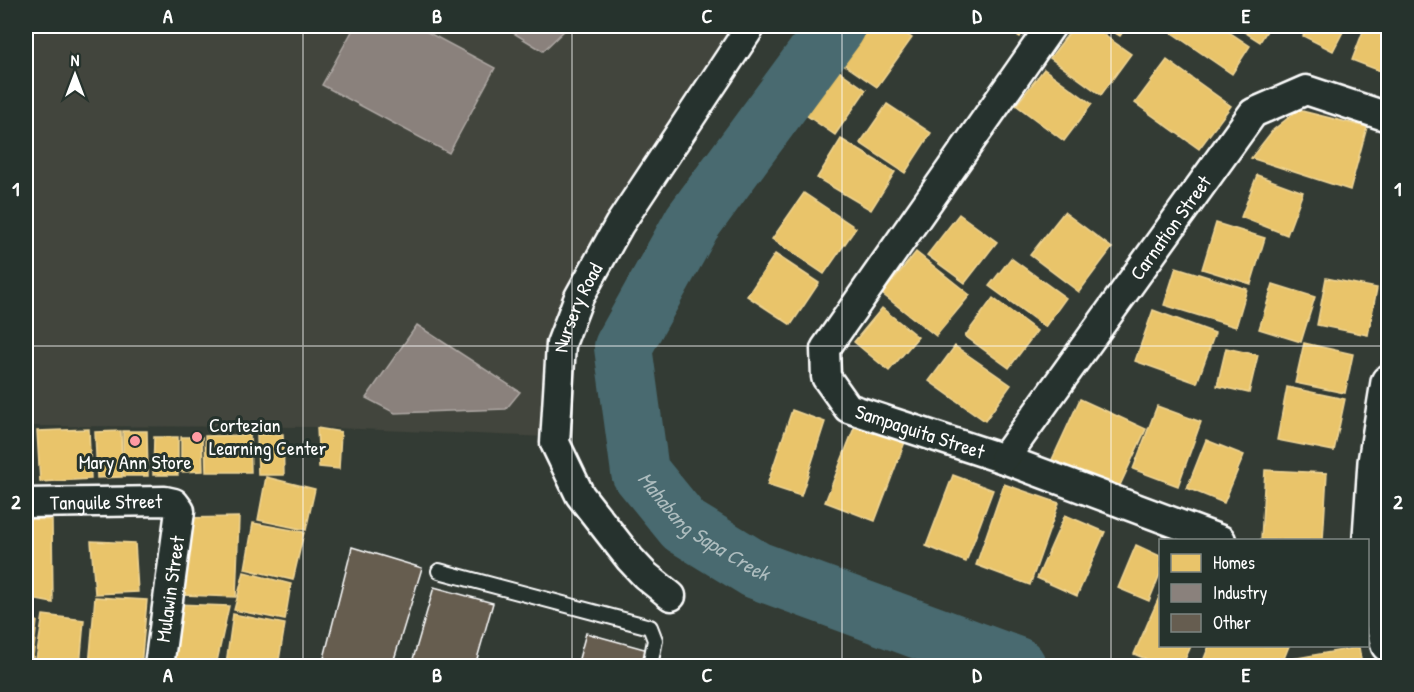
<svg xmlns="http://www.w3.org/2000/svg" width="1414" height="692" viewBox="0 0 1414 692" font-family="'Patrick Hand',sans-serif">
	<rect width="100%" height="100%" fill="#333b34"/>
	<filter id="ink" filterUnits="userSpaceOnUse"><feTurbulence type="fractalNoise" baseFrequency=".0167" numOctaves="2"/><feDisplacementMap in="SourceGraphic" scale="12" xChannelSelector="R" yChannelSelector="G"/><feConvolveMatrix kernelMatrix="1 2 1 2 8 2 1 2 1" color-interpolation-filters="sRGB"/></filter>
	<g filter="url(#ink)">
		<polygon fill="#42453c" points="26,26 740,26 595,248 548,437 312,427 26,426"/>
		<g fill="#e9c46a" stroke="#f0d697" stroke-width="1.5">
			<polygon points="869,26 894,26 912,38 877,87 842,63"/>
			<polygon points="1001,26 1027,26 1020,37"/>
			<polygon points="1074,26 1091,26 1131,54 1101,95 1050,58"/>
			<polygon points="1104,26 1127,26 1120,36"/>
			<polygon points="1169,26 1220,26 1250,46 1232,74 1166,29"/>
			<polygon points="1235,26 1270,26 1260,42"/>
			<polygon points="1308,26 1346,26 1333,51 1303,36"/>
			<polygon points="1365,26 1388,26 1388,74 1352,60"/>
			<polygon points="1167,60 1231,106 1199,149 1135,103"/>
			<polygon points="835,68 866,90 835,135 803,113"/>
			<polygon points="1044,69 1092,104 1064,141 1016,105"/>
			<polygon points="887,104 931,133 905,173 860,143"/>
			<polygon points="1298,110 1367,127 1350,190 1251,158 1273,130"/>
			<polygon points="841,139 895,172 871,210 817,178"/>
			<polygon points="1257,175 1303,192 1287,235 1241,217"/>
			<polygon points="804,193 856,228 824,274 772,239"/>
			<polygon points="1064,212 1112,248 1079,292 1030,255"/>
			<polygon points="959,214 997,242 965,283 927,255"/>
			<polygon points="1216,223 1265,238 1251,284 1202,269"/>
			<polygon points="916,252 970,295 936,336 882,294"/>
			<polygon points="775,254 819,283 791,325 747,296"/>
			<polygon points="1011,258 1066,298 1045,327 989,286"/>
			<polygon points="1176,267 1247,289 1236,327 1164,305"/>
			<polygon points="1326,278 1377,288 1368,335 1317,325"/>
			<polygon points="1273,284 1315,297 1301,342 1259,329"/>
			<polygon points="993,298 1037,331 1009,368 965,336"/>
			<polygon points="882,308 918,337 889,371 854,342"/>
			<polygon points="1153,310 1215,333 1197,383 1135,361"/>
			<polygon points="1304,343 1353,354 1345,393 1295,383"/>
			<polygon points="955,346 1011,385 985,421 929,381"/>
			<polygon points="1226,348 1258,355 1249,393 1217,386"/>
			<polygon points="1287,387 1345,399 1334,451 1277,440"/>
			<polygon points="1080,399 1146,429 1116,494 1050,464"/>
			<polygon points="1157,406 1201,422 1178,486 1133,469"/>
			<polygon points="792,410 825,422 801,496 767,485"/>
			<polygon points="856,423 905,442 875,521 825,502"/>
			<polygon points="317,428 341,432 339,469 319,467"/>
			<polygon points="89,429 91,479 40,482 37,431"/>
			<polygon points="121,431 122,477 97,478 95,432"/>
			<polygon points="123,431 147,431 148,476 123,476"/>
			<polygon points="283,434 284,475 258,475 257,435"/>
			<polygon points="250,435 251,472 206,472 205,436"/>
			<polygon points="154,437 178,437 178,475 153,475"/>
			<polygon points="181,437 202,437 203,471 181,472"/>
			<polygon points="1206,440 1244,455 1224,503 1187,488"/>
			<polygon points="1265,470 1327,473 1323,540 1261,540"/>
			<polygon points="953,475 993,490 966,562 926,546"/>
			<polygon points="266,477 315,489 306,530 258,520"/>
			<polygon points="1004,484 1059,503 1030,585 976,565"/>
			<polygon points="1065,515 1105,532 1077,596 1037,578"/>
			<polygon points="239,517 236,597 182,595 180,518"/>
			<polygon points="26,519 52,520 53,603 26,598"/>
			<polygon points="253,523 304,532 293,580 245,569"/>
			<polygon points="91,541 135,543 138,592 95,594"/>
			<polygon points="1136,545 1160,556 1160,574 1149,601 1118,588"/>
			<polygon points="244,572 291,584 285,620 234,610"/>
			<polygon points="1160,595 1160,646 1191,646 1182,666 1163,666 1134,654"/>
			<polygon points="95,597 147,600 141,666 89,666"/>
			<polygon points="175,604 229,606 216,666 169,666"/>
			<polygon points="233,614 285,624 278,666 238,666 226,664"/>
			<polygon points="43,615 84,620 80,666 35,666"/>
			<polygon points="26,619 37,621 32,666 26,666"/>
			<polygon points="1209,646 1289,646 1281,666 1201,666"/>
			<polygon points="1359,647 1362,666 1292,666 1291,659"/>
		</g>
		<g fill="#8a817c" stroke="#ada7a3" stroke-width="1.5">
			<polygon points="355,26 416,26 495,68 449,153 322,85"/>
			<polygon points="502,26 569,26 543,51"/>
			<polygon points="417,325 520,392 506,409 395,413 366,398"/>
		</g>
		<g fill="none" stroke-linecap="round" stroke-linejoin="round">
			<path stroke="#486a6f" stroke-width="58" id="s1" d="M837 26 692 223 623 347 640 472 684 526 756 570 1017 666"/>
		</g>
		<g fill="#665d50" stroke="#fff" stroke-width="1.5">
			<polygon points="352,547 422,568 392,666 322,666"/>
			<polygon points="434,587 493,603 475,666 411,666"/>
			<polygon points="586,633 648,650 644,666 577,666"/>
		</g>
		<g fill="none" stroke-linecap="round" stroke-linejoin="round">
			<defs>
				<polyline id="service" points="439,571 650,627 655,640 650,666"/>
				<g id="minor">
					<path id="s2" d="M1051 26 825 349 826 377 848 408 1004 459 1221 540"/>
					<path id="s3" d="M1004 459 1253 113 1306 90 1388 117"/>
					<path id="s4" d="M26 503 165 501 174 503 180 511 159 666"/>
					<path id="s5" d="M671 596 645 575 630 559 580 495 555 443 561 344 579 297 619 225 751 26"/>
				</g>
				<polyline id="tertiary" points="1388,382 1375,462 1368,566 1388,645"/>
			</defs>
			<use href="#service" stroke="#fff" stroke-width="18"/>
			<use href="#minor" stroke="#fff" stroke-width="33"/>
			<use href="#tertiary" stroke="#fff" stroke-width="38"/>
			<use href="#service" stroke="#26332d" stroke-width="14"/>
			<use href="#minor" stroke="#26332d" stroke-width="28"/>
			<use href="#tertiary" stroke="#26332d" stroke-width="33"/>
		</g>
	</g>
	<path fill="none" stroke="#fff" stroke-width="1.5" stroke-opacity="0.55" d="M303 26V666M572 26V666M842 26V666M1111 26V666M26 346H1388"/>
	<g fill="#ff9aa2" stroke="#26332d" stroke-width="2">
		<circle cx="197" cy="437" r="6"/>
		<circle cx="135" cy="441" r="6"/>
	</g>
	<g text-anchor="middle" stroke-width="6" stroke-linejoin="round" paint-order="stroke">
		<g font-size="20" fill="#fff" stroke="#26332d">
			<text dy="7" stroke="none"><textPath href="#s3" startOffset="285">Carnation Street</textPath></text>
			<text dy="7" stroke="none"><textPath href="#s5" startOffset="333">Nursery Road</textPath></text>
			<text dy="7" stroke="none"><textPath href="#s2" startOffset="536">Sampaguita Street</textPath></text>
			<text dy="7" stroke="none"><textPath href="#s4" startOffset="80">Tanguile Street</textPath></text>
			<text transform="translate(170 589) rotate(-82)" y="7">Mulawin Street</text>
		</g>
		<g font-size="20" fill="#fff" stroke="#26332d" text-anchor="start">
			<text x="209" y="432">Cortezian<tspan x="209" dy="23">Learning Center</tspan></text>
			<text x="135" y="469" text-anchor="middle">Mary Ann Store</text>
		</g>
		<g font-size="21" font-style="italic" fill="#adbcbe" stroke="#26332d">
			<text dy="7" stroke="none"><textPath href="#s1" startOffset="598">Mahabang Sapa Creek</textPath></text>
		</g>
	</g>
	<rect width="1414" height="692" fill="none" stroke="#26332d" stroke-width="66"/>
	<rect x="1159" y="539" width="210" height="108" fill="#26332d" stroke="#7d8581" stroke-width="1.5"/>
	<rect x="1171" y="554" width="30" height="18" fill="#e9c46a" stroke="#7d8581" stroke-width="1.5"/>
	<text x="1213" y="569" font-size="18" fill="#ffffff">Homes</text>
	<rect x="1171" y="584" width="30" height="18" fill="#8a817c" stroke="#7d8581" stroke-width="1.5"/>
	<text x="1213" y="599" font-size="18" fill="#ffffff">Industry</text>
	<rect x="1171" y="614" width="30" height="18" fill="#665d50" stroke="#7d8581" stroke-width="1.5"/>
	<text x="1213" y="629" font-size="18" fill="#ffffff">Other</text>
	<g transform="translate(75 75)" stroke="#26332d" stroke-width="4.5" paint-order="stroke">
	<path d="M0-4.5L10 22L0 15L-10 22Z" fill="#ffffff"/>
	<text y="-9" font-size="16" font-weight="bold" text-anchor="middle" fill="#ffffff">N</text>
	</g>
	<rect x="33" y="33" width="1348" height="626" fill="none" stroke="#fff" stroke-width="2"/>
	<g font-size="20" text-anchor="middle" font-weight="bold" fill="#fff">
		<text x="168" y="23">A</text>
		<text x="437" y="23">B</text>
		<text x="707" y="23">C</text>
		<text x="977" y="23">D</text>
		<text x="1246" y="23">E</text>
		<text x="16" y="196">1</text>
		<text x="1398" y="196">1</text>
		<text x="16" y="509">2</text>
		<text x="1398" y="509">2</text>
		<text x="168" y="682">A</text>
		<text x="437" y="682">B</text>
		<text x="707" y="682">C</text>
		<text x="977" y="682">D</text>
		<text x="1246" y="682">E</text>
	</g>
</svg>
